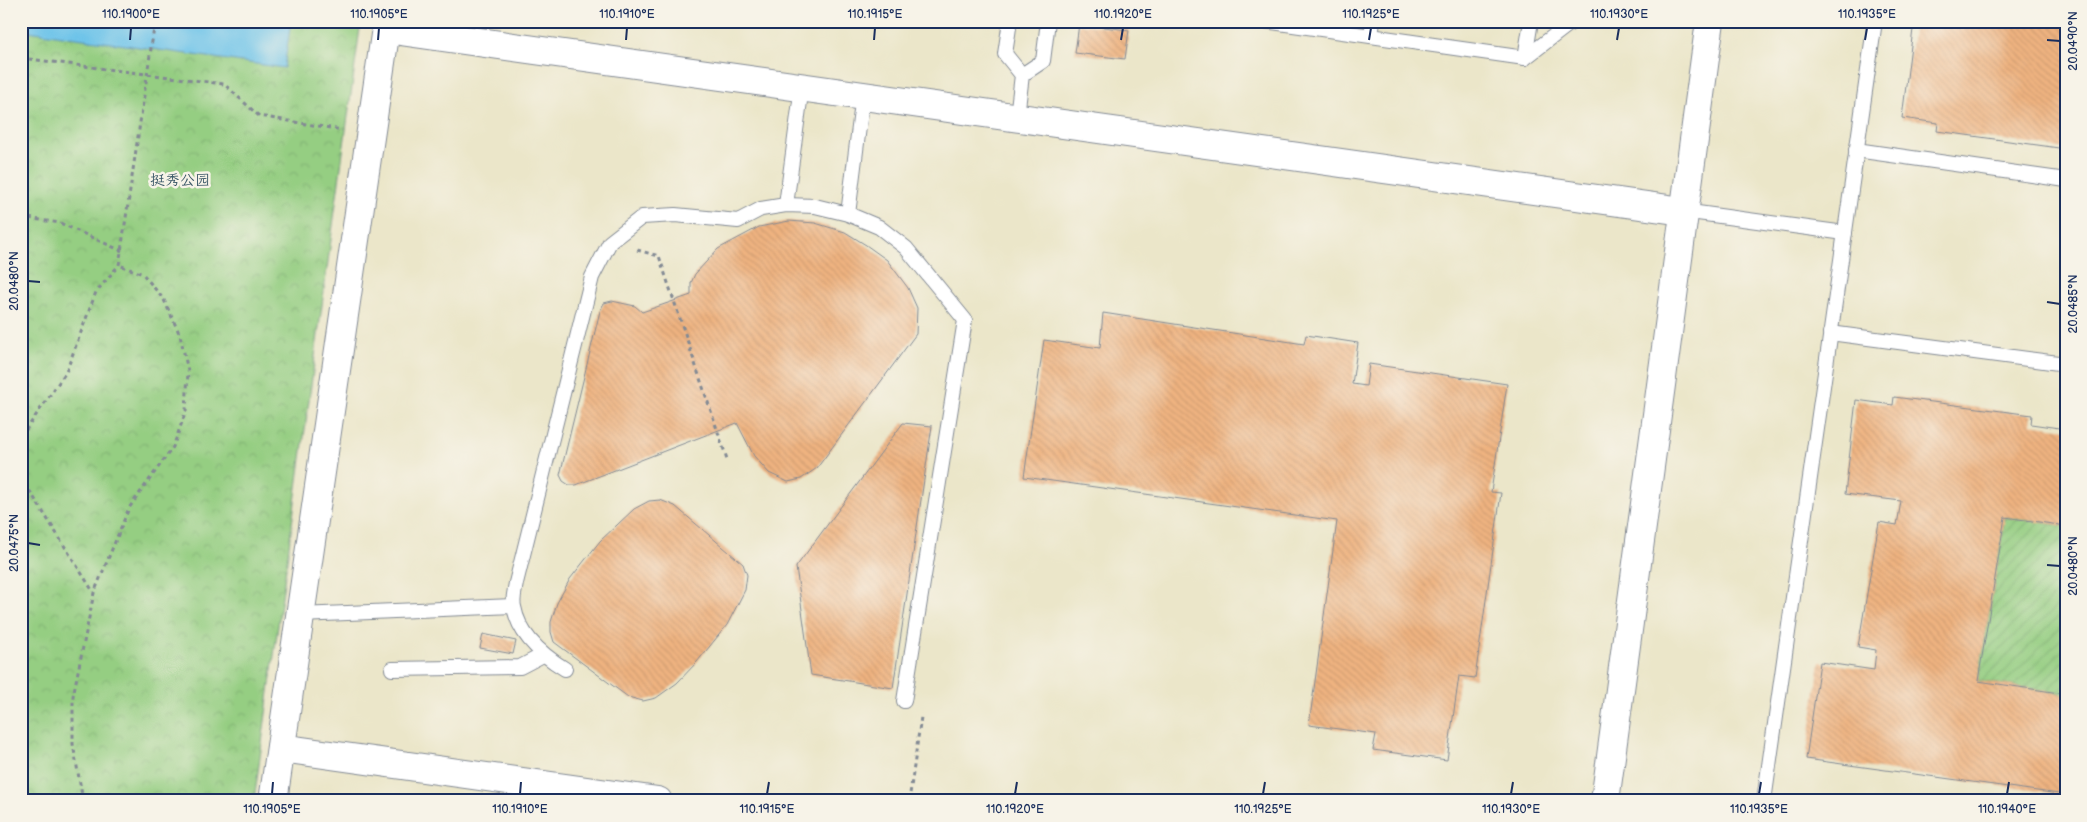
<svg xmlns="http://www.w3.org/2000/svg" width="2087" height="822" viewBox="0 0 2087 822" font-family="'Balsamiq Sans','LXGW WenKai TC',sans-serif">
	<defs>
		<pattern id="park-crowns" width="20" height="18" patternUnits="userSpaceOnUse" patternTransform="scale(1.25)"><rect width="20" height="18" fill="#95ce82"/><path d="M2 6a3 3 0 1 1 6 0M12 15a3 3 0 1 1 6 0" fill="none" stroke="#80b173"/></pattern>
		<pattern id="garden-furrows" width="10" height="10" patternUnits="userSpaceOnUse" patternTransform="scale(1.25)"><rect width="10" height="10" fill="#95ce82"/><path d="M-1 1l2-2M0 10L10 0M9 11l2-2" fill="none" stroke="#80b173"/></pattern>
		<pattern id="building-back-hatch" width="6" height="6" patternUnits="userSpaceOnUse" patternTransform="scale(1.25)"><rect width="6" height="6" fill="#efb380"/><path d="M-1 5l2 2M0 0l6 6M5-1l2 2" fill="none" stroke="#cc9a71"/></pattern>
	</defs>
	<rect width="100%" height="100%" fill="#f7f3e8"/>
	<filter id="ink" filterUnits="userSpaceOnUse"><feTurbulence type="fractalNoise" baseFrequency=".02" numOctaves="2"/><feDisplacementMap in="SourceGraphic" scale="10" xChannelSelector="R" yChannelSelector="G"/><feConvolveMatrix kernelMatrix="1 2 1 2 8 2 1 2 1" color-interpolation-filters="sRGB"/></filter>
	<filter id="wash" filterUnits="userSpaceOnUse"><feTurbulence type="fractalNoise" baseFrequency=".0096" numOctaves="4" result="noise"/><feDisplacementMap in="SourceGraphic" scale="20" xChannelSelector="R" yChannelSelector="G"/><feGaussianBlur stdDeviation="1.12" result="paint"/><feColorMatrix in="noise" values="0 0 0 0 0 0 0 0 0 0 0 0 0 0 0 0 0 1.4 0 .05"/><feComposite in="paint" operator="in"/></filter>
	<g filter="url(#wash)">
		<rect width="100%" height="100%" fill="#ebe6c9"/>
		<polygon fill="url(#park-crowns)" stroke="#587e70" points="21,21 361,21 254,801 21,801"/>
		<polygon fill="url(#garden-furrows)" stroke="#587e70" points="2005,517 2066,526 2066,694 1978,681"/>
		<polygon fill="#6cc3e9" stroke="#4479a4" points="21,21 291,21 284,68 21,30"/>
		<g id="blocks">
			<g fill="url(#building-back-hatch)">
				<polygon points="1914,21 1969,28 1970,21 2066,21 2066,149 1937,131 1938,123 1902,118"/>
				<polygon points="1079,24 1129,30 1125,59 1075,53"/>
				<polygon points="789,221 815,223 845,232 866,245 887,260 908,288 917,308 916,334 817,468 801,479 788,482 769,473 754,456 737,423 576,485 569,485 563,481 560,475 600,311 604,303 612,301 635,306 642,312 691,295 691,283 695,274 718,249 759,227"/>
				<polygon points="1103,313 1304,344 1306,335 1358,343 1352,384 1366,386 1369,364 1507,384 1491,492 1501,493 1475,678 1459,676 1447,760 1373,750 1376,734 1309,725 1337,521 1024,477 1044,340 1100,348"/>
				<polygon points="1894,397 2032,415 2031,424 2066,429 2066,526 2005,517 1978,681 2066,694 2066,795 1806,759 1820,662 1874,670 1876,650 1858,647 1879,522 1897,525 1901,501 1845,494 1856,400 1893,405"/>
				<polygon points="903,423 932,426 893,688 811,675 796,567"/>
				<polygon points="660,500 675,506 743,564 747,575 745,590 727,625 697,662 677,683 656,698 643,701 628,697 554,642 551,632 551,622 557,603 570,579 600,541 634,509 649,501"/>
				<polygon points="483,634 516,641 513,654 480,648"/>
			</g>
		</g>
	</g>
	<g filter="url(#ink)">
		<use href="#blocks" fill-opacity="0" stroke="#838a94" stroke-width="1"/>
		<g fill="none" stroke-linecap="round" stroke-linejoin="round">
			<defs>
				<g id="service">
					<polyline points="1010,21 1005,54 1022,75 1017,116"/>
					<polyline points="1265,21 1525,58 1573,21"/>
					<polyline points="1371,36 1373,21"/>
					<polyline points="1525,58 1531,21"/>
					<polyline points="1022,75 1043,61 1048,21"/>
					<polyline points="1856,150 2066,180"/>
					<polyline points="786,205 802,86"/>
					<polyline points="1683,211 1845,233"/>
					<polyline points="848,214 863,95"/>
					<polyline points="1830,333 2066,364"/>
					<polyline points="300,615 513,606"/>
					<polyline points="392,669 520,667 543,655"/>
					<path d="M565 669C542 655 519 635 514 607 512 599 515 590 516 583L592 277 610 242 642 217 675 215 738 221 761 209 786 205 815 206 848 214 879 227 906 248 965 320 904 701"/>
					<polyline points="1764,801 1875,21"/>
				</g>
				<g id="minor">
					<polyline points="386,29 1683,211"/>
					<polyline points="281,748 658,801"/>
				</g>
				<g id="tertiary">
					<polyline points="273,801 387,21"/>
					<polyline points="1605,801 1710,21"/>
				</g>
			</defs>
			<use href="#service" stroke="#838a94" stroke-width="16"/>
			<use href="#minor" stroke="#838a94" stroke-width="30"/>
			<use href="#tertiary" stroke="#838a94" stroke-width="30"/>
			<g stroke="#838a94" stroke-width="3" stroke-dasharray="4 4" stroke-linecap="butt">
				<polyline points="21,58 224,84 259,116 342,130"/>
				<polyline points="21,217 60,223 122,251"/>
				<polyline points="637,250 659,256 728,462"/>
				<polyline points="21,437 66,372 96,292 119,265 155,21"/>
				<polyline points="21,477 94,593"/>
				<polyline points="326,796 330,801"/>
				<polyline points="83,801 73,744 73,696 94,593 129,508 173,447 186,411 188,371 180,335 164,300 143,274 119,265"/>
				<polyline points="909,801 921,717"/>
			</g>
			<use href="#service" stroke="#fff" stroke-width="14"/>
			<use href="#minor" stroke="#fff" stroke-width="28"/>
			<use href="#tertiary" stroke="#fff" stroke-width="28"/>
		</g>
	</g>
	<path fill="none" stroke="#1b2f5e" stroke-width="2" d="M130 40 131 28M378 40 379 28M626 40 627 28M874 40 875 28M1121 40 1123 28M1369 40 1371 28M1617 40 1619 28M1865 40 1867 28M2047 40 2060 41M28 281 40 282M2047 302 2060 304M28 543 40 545M2047 565 2060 566M272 794 273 782M520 794 521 782M767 794 769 782M1015 794 1017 782M1263 794 1265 782M1511 794 1513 782M1759 794 1761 782M2007 794 2009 782"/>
	<g text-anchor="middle" stroke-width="5" stroke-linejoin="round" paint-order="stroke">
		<g font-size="15" fill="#3a5767" stroke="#f7f3e8">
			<text x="180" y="185">挺秀公园</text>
		</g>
	</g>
	<rect width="2087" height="822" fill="none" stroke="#f7f3e8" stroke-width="55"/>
	<rect x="28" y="28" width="2032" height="766" fill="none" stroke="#1b2f5e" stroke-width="2"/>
	<g font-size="12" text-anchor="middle" fill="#1b2f5e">
		<text x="131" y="18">110.1900°E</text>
		<text x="379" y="18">110.1905°E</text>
		<text x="627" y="18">110.1910°E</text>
		<text x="875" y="18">110.1915°E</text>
		<text x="1123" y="18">110.1920°E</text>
		<text x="1371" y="18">110.1925°E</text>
		<text x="1619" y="18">110.1930°E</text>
		<text x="1867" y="18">110.1935°E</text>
		<text transform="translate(2073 41) rotate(-90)" y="4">20.0490°N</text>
		<text transform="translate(14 281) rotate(-90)" y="4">20.0480°N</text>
		<text transform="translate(2073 304) rotate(-90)" y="4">20.0485°N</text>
		<text transform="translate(14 543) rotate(-90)" y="4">20.0475°N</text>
		<text transform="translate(2073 566) rotate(-90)" y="4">20.0480°N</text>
		<text x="272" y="813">110.1905°E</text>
		<text x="520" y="813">110.1910°E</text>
		<text x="767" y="813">110.1915°E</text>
		<text x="1015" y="813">110.1920°E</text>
		<text x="1263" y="813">110.1925°E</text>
		<text x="1511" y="813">110.1930°E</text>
		<text x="1759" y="813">110.1935°E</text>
		<text x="2007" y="813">110.1940°E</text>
	</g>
</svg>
